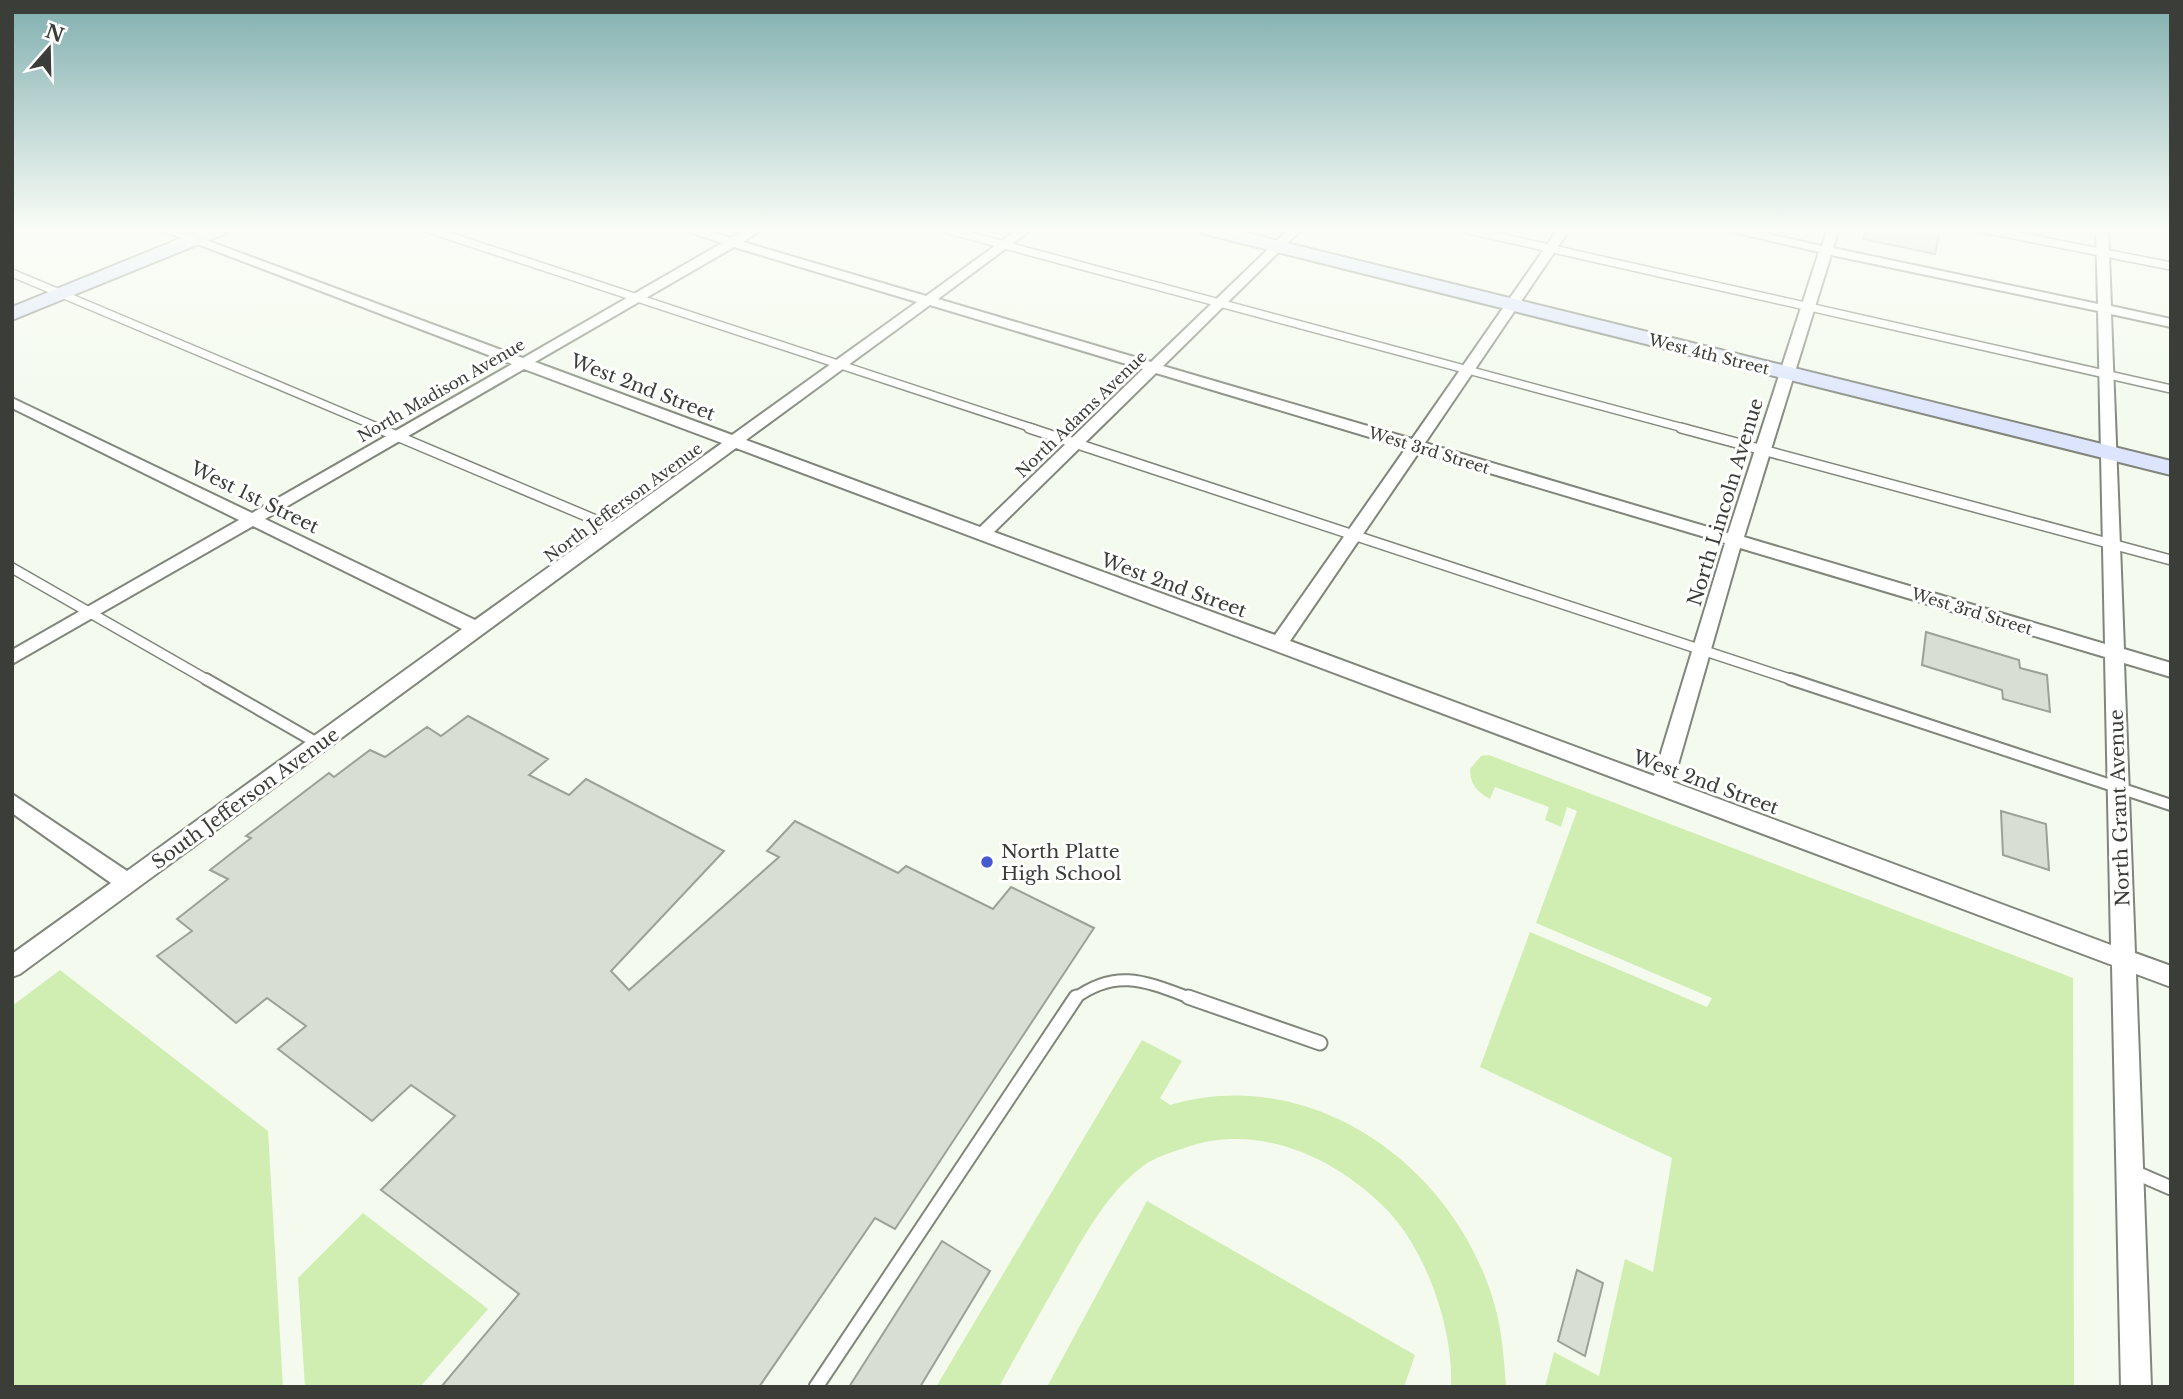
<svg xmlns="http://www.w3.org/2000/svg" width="2183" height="1399" viewBox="0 0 2183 1399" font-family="'Libre Baskerville',serif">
	<rect width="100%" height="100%" fill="#f4faee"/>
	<g fill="#d0eeb2">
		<path d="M1489 755 2073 978 2074 1387H1545L1554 1352 1599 1376 1625 1259 1653 1272 1672 1158 1480 1067 1530 932 1707 1007 1712 998 1536 923 1577 811 1567 807 1561 827 1545 820 1549 807 1495 787 1490 799C1477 792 1470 784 1470 769L1481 756Z"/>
		<polygon points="60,970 268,1131 283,1387 12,1387 12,1006"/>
		<path d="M1142 1040 1182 1061 1160 1098 1170 1105C1312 1063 1455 1166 1494 1303 1502 1330 1504 1358 1506 1387H1451C1454 1331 1427 1252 1388 1211 1337 1158 1259 1122 1187 1147 1173 1152 1155 1157 1143 1166 1107 1193 1086 1233 1064 1271 1042 1310 1020 1348 999 1387H936Z"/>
		<polygon points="1147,1201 1415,1355 1404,1387 1047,1387"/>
		<polygon points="363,1213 488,1309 420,1387 305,1387 298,1278"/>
	</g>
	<g fill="#d8ded2" stroke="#9ba196" stroke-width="2">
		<polygon points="1864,229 1940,229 1935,254 1863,239"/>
		<polygon points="1926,632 2019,660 2020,668 2047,675 2050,712 2003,699 2002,690 1922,665"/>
		<polygon points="468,716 548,759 529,775 569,795 586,779 724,851 611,971 629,990 779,857 767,851 795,821 898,873 906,866 993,909 1011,887 1094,928 895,1229 875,1218 759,1387 441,1387 519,1294 381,1190 455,1116 411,1085 372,1121 278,1049 306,1026 267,998 236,1023 157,956 192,931 177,919 228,879 210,870 251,838 246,836 329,773 334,777 370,750 385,757 427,727 441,736"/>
		<polygon points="2001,811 2046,824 2049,870 2003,855"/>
		<polygon points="942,1241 990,1271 920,1387 849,1387"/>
		<polygon points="1577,1270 1603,1283 1585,1356 1558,1341"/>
	</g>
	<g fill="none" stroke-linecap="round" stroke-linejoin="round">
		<defs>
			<g id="lane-far3">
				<polyline points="428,229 1035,429"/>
				<polyline points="945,229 1687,429"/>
				<polyline points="1465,229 2171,389"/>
				<polyline points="1983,229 2171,266"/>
				<polyline points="12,273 382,429"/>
			</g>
			<g id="lane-far2">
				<polyline points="378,428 617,529"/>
				<polyline points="1029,428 1796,681"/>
				<polyline points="1681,428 2171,560"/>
				<polyline points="12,568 209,681"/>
			</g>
			<g id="lane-far1">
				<polyline points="206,679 319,744"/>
				<polyline points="1790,679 2171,805"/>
				<path d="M1074 999C1117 967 1147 982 1193 999"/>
			</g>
			<g id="lane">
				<polyline points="1188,997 1320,1043"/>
				<polyline points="2134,1172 2171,1188"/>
				<polyline points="816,1387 1076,997"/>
			</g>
			<path id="street" d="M158 229H176L523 358 722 243 681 229H701L731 238 747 229H762L743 242 926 296 1018 229H1032L938 299 1151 362 1289 229H1302L1163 366 1412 439 1558 229H1570L1425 443 1728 533 1819 252 1720 229H1745L1822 246 1827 229H1839L1833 248 2098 304 2096 229H2108L2111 306 2171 319V327L2111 314 2124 649 2171 663V677L2124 663 2135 953 2171 966V987L2136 974 2151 1387H2121L2112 965 736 448 20 974 12 977V954L111 883 12 813V794L127 871 462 629 253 526 12 664V650L239 520 12 408V398L252 513 512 364ZM734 247 917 302 732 435 535 362ZM1831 255 2098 311 2105 644 1744 537ZM930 305 1143 369 980 527 746 440ZM524 369 722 443 475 620 265 519ZM1156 373 1406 448 1275 635 994 532ZM1419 452 1725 543 1654 776 1290 641ZM1740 548 2105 657 2111 945 1673 782Z"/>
			<g id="secondary">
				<polygon points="204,229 228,229 226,233 12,320 12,307"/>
				<polygon points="1199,229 1230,229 2171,461 2171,475 1201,233"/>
			</g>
		</defs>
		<use href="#lane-far3" stroke="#80867b" stroke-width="10"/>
		<use href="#lane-far2" stroke="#80867b" stroke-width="12"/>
		<use href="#lane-far1" stroke="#80867b" stroke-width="14"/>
		<use href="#lane" stroke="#80867b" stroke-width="17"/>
		<use href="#street" stroke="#80867b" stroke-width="4"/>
		<use href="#secondary" stroke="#80867b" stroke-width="4"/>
		<use href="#lane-far3" stroke="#fff" stroke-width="7"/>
		<use href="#lane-far2" stroke="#fff" stroke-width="9"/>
		<use href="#lane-far1" stroke="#fff" stroke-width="10"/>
		<use href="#lane" stroke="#fff" stroke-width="13"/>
		<use href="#street" fill="#fff" fill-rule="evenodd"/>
		<use href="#secondary" fill="#dde5fe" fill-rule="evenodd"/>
	</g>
	<linearGradient id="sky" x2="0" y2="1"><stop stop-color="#80afaf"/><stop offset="0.54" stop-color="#fafdf7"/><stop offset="1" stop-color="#fafdf7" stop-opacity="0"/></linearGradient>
	<rect width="2183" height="425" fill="url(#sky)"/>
	<circle fill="#455ace" stroke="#fff" stroke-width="2.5" cx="987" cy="862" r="7"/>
	<g text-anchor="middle" stroke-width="6" stroke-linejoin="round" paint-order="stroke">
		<g font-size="16" fill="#3b3d39" stroke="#fff">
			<text transform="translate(1709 354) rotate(14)" y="6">West 4th Street</text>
			<text transform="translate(441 390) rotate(-30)" y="6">North Madison Avenue</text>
			<text transform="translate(1081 414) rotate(-44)" y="6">North Adams Avenue</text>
			<text transform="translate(1429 450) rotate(17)" y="6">West 3rd Street</text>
			<text transform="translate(623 502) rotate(-36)" y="6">North Jefferson Avenue</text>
			<text transform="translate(1972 611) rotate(17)" y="6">West 3rd Street</text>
		</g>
		<g font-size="19" fill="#3b3d39" stroke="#fff">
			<text transform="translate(643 387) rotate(21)" y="7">West 2nd Street</text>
			<text transform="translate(255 497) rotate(26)" y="7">West 1st Street</text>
			<text transform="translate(1725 502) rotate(-73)" y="7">North Lincoln Avenue</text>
			<text transform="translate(1174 585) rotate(20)" y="7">West 2nd Street</text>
			<text transform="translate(1706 782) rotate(20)" y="7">West 2nd Street</text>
			<text transform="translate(245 798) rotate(-36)" y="7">South Jefferson Avenue</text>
			<text transform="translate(2119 808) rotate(-92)" y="7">North Grant Avenue</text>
		</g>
		<g font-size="19" fill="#3b3d39" stroke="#fff" text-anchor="start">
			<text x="1001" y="858">North Platte<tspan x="1001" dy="22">High School</tspan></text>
		</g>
	</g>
	<rect width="2183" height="1399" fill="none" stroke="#3b3d39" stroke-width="28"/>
	<g transform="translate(49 49) rotate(20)" stroke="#ffffff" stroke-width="5" paint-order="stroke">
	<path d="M0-5L12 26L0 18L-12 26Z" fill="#3b3d39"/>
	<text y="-10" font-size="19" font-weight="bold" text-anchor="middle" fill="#3b3d39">N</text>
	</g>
</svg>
